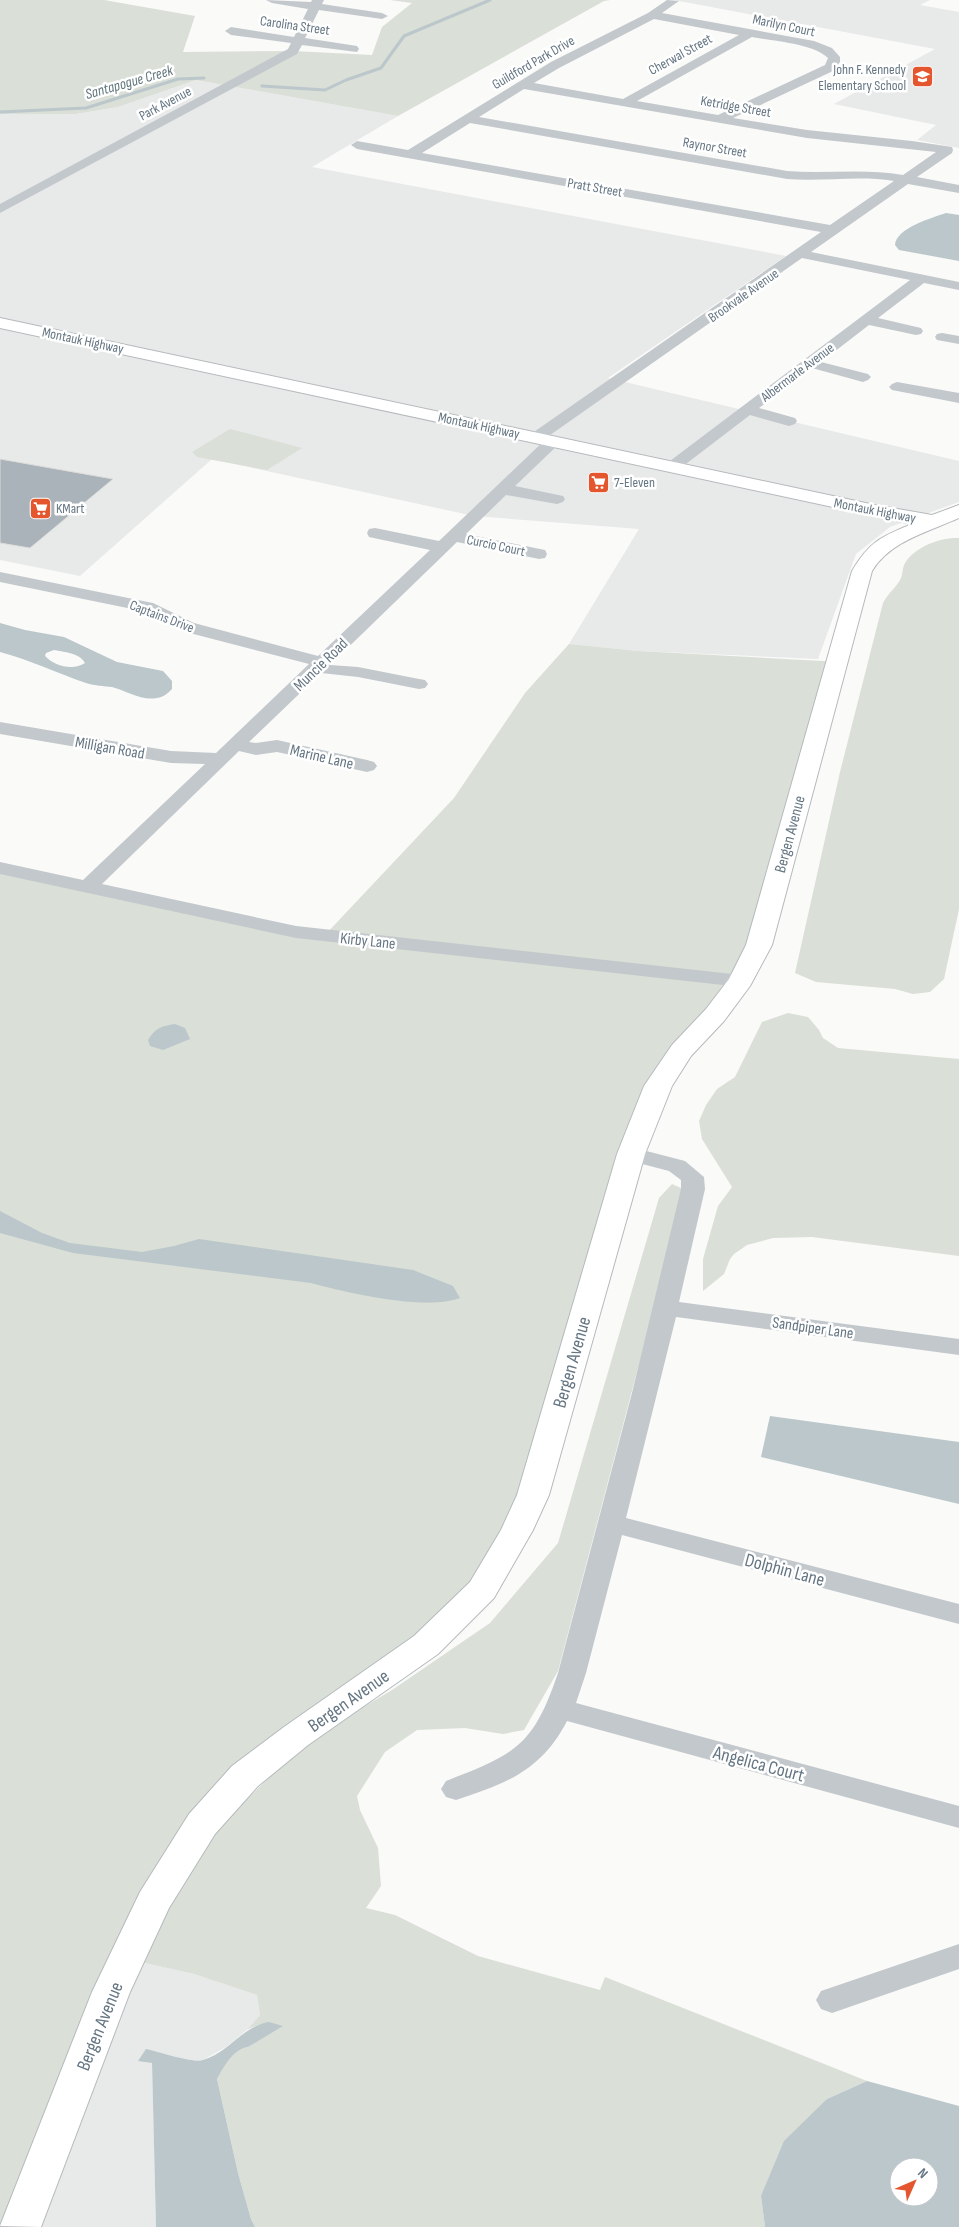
<svg xmlns="http://www.w3.org/2000/svg" width="959" height="2227" viewBox="0 0 959 2227" font-family="'Sofia Sans Condensed',sans-serif">
	<rect width="100%" height="100%" fill="#fafaf8"/>
	<g fill="#e8e9e9">
		<polygon points="674,0 930,0 920,5 959,12 959,148 917,140 936,125 834,104 935,49"/>
		<polygon points="196,80 398,116 312,167 786,256 608,378 959,461 959,502 890,527 856,554 818,659 639,651 569,644 639,529 474,516 212,459 80,576 0,560 0,114 76,114 118,107"/>
		<polygon points="127,1959 194,1974 257,1995 260,2015 247,2030 226,2047 203,2060 138,2060 152,2063 156,2227 34,2227"/>
	</g>
	<g fill="#dadfd7">
		<polygon points="0,0 104,0 195,16 183,52 293,51 372,55 382,27 412,3 390,0 610,0 604,1 398,116 196,80 118,107 76,114 0,114"/>
		<polygon points="230,429 302,448 267,470 197,457 192,452"/>
		<path d="M959 538V909L944 979 930 992 913 994 895 989 816 982 795 973 840 772 883 603C888 593 897 587 901 578 903 574 902 568 905 563 915 547 940 537 959 538Z"/>
		<path d="M569 644 639 651 841 662 759 945 658 1086 533 1495 482 1590 296 1736 188 1866 237 1809 283 1764 323 1731 392 1690 490 1623 558 1543 659 1198 672 1184 685 1190 558 1671 524 1730 503 1734 465 1728 417 1730 385 1752 357 1796 360 1810 378 1848 381 1886 366 1908 395 1915 478 1956 600 1990 605 1977 867 2081 827 2099 761 2196 765 2227H255L251 2219 238 2173 217 2079C224 2067 233 2049 248 2047L282 2026C268 2022 260 2023 247 2030L260 2015 257 1995 194 1974 127 1959 111 1992 20 2227H0V868L325 935 454 798 525 693Z"/>
		<polygon points="788,1013 808,1017 819,1030 823,1038 838,1048 959,1059 959,1256 812,1237 773,1238 747,1245 734,1254 730,1259 724,1274 703,1291 703,1259 718,1206 732,1187 702,1139 699,1121 706,1105 717,1089 735,1077 762,1022"/>
	</g>
	<g fill="#bbc7cb" fill-rule="evenodd">
		<path d="M946 213 959 215V261L899 250 895 245C896 228 932 218 946 213Z"/>
		<path d="M0 623 25 630 64 637 117 662 163 671 172 681V689C168 693 164 697 157 698 141 701 127 691 112 687 104 686 95 686 86 683 57 673 30 660 0 652ZM54 650C64 652 80 653 85 663 73 671 54 666 45 656L46 653Z"/>
		<path d="M175 1024 185 1028 190 1039 163 1050 150 1046 148 1040C155 1028 162 1026 175 1024Z"/>
		<path d="M0 1211 42 1233 70 1243 142 1252 174 1246 199 1239 413 1270 453 1286 460 1298C426 1311 347 1293 311 1283L73 1253 0 1233Z"/>
		<polygon points="770,1416 959,1442 959,1504 761,1457"/>
		<path d="M269 2022 283 2026 248 2047C233 2049 224 2067 217 2079L238 2173 251 2219 255 2227H156L152 2063 138 2061 146 2049C160 2052 190 2063 203 2060 228 2053 243 2026 269 2022Z"/>
		<path d="M867 2081 959 2106V2227H765L761 2196 784 2141 827 2099ZM899 2167H929V2197H899Z"/>
	</g>
	<g fill="none" stroke-linecap="round" stroke-linejoin="round">
		<g stroke="#bbc7cb" stroke-width="3">
			<polyline points="262,86 325,90 346,80 381,68 404,36 490,0"/>
			<polyline points="0,112 86,108 178,79 204,78"/>
		</g>
	</g>
	<polygon fill="#aab3b9" stroke="#dcdcda" points="0,459 113,479 30,548 0,543"/>
	<g fill="none" stroke-linecap="round" stroke-linejoin="round">
		<defs>
			<path id="major" d="M0 318 875 505 932 515 959 505V518C928 532 890 541 872 571L772 945 750 986 724 1021 691 1056 672 1086 645 1154 549 1495 533 1530 494 1598 438 1654 308 1745 258 1786 215 1834 169 1908 130 1992 41 2227 0 2226 92 1992 140 1892 189 1814 232 1766 284 1727 414 1636 470 1582 501 1530 517 1495 617 1154 644 1086 672 1045 706 1009 729 979 746 945 852 571C870 541 881 537 912 524L0 328Z"/>
		</defs>
		<use href="#major" stroke="#b5babe" stroke-width="2"/>
		<g fill="#c3c8cc" fill-rule="evenodd">
			<polygon points="266,0 311,2 312,0 324,0 322,4 382,13 388,16 382,19 319,10 305,38 357,46 359,49 357,52 302,45 297,54 0,213 0,204 288,49 291,43 231,35 225,31 231,27 294,37 308,9 272,3"/>
			<path d="M667 0 679 1 662 13 814 41 832 48 840 57V62L833 71 733 118 807 130 912 141 952 147 953 150 952 153 917 177 959 185V193L908 184 811 252 959 282V290L924 283 878 318 921 328 923 331 921 334 916 335 869 325 821 362 868 374 871 377 868 380 863 382 812 368 759 408 795 418 797 421 795 424 789 426 750 415 678 470H666L664 467 666 464 910 280 802 258 543 440H531L529 437 531 434 821 232 357 149 351 145 357 141 408 150 551 62 648 13ZM654 19 739 35 623 99 534 83 559 68ZM752 37C772 41 813 43 828 58L825 65 718 115 637 101ZM524 89 807 138 936 152 903 175C865 168 826 174 787 171L479 117ZM470 123 787 179C822 182 859 175 894 181L830 225 422 153Z"/>
			<polygon points="942,333 959,336 959,344 937,340 935,337 937,334"/>
			<polygon points="897,382 959,393 959,403 892,390 889,387 892,384"/>
			<polygon points="553,436 559,438 561,441 559,444 515,486 563,496 565,499 563,502 557,504 506,495 466,534 545,550 547,554 545,558 539,559 457,542 330,665 358,667 419,679 425,680 428,684 425,688 419,689 358,677 321,673 249,742 256,743 277,740 367,760 374,762 377,766 374,770 367,772 277,752 256,755 239,751 102,884 296,926 741,975 748,977 752,981 748,985 741,987 296,938 0,874 0,862 83,880 205,764 171,763 0,734 0,722 171,751 216,753 309,664 182,631 142,611 0,582 0,572 153,603 194,623 318,656 430,550 369,537 367,533 369,529 375,528 439,541 547,438"/>
			<path d="M631 1147 685 1161 704 1177 705 1189 679 1302 959 1339V1355L676 1317 626 1518 959 1604V1624L622 1535 586 1673 576 1703 959 1806V1828L567 1721C542 1770 506 1784 456 1800L446 1797 441 1789 446 1781C515 1754 533 1747 558 1673L632 1393 681 1189V1180L669 1171 623 1159 620 1154 623 1149Z"/>
			<polygon points="959,1944 959,1969 832,2013 821,2009 816,2000 821,1991"/>
		</g>
		<use href="#major" fill="#fff" fill-rule="evenodd"/>
	</g>
	<defs>
		<symbol id="school-square" viewBox="-11 -11 22 22"><rect x="-9" y="-9" width="18" height="18" rx="4" fill="#e4572e" stroke="#fff"/><path d="M0-5L7-2L0 1L-7-2ZM-4 1L0 2.5L4 1V4Q0 6-4 4Z" fill="#fff"/></symbol>
		<symbol id="supermarket-square" viewBox="-11 -11 22 22"><rect x="-9" y="-9" width="18" height="18" rx="4" fill="#e4572e" stroke="#fff"/><path d="M-6-5.5h2.5l.6 2H6L4.5 2H-2.5L-4.4-4H-6ZM-1.5 3.2a1.3 1.3 0 1 0 .1 0ZM3 3.2a1.3 1.3 0 1 0 .1 0Z" fill="#fff"/></symbol>
	</defs>
	<g fill-rule="evenodd">
		<use href="#school-square" x="910" y="64" width="25" height="25"/>
		<use href="#supermarket-square" x="586" y="470" width="25" height="25"/>
		<use href="#supermarket-square" x="28" y="496" width="25" height="25"/>
	</g>
	<g text-anchor="middle" stroke-width="5" stroke-linejoin="round" paint-order="stroke">
		<g font-size="14" fill="#657683" stroke="#fff">
			<text transform="translate(295 25) rotate(8)" y="5">Carolina Street</text>
			<text transform="translate(784 25) rotate(12)" y="5">Marilyn Court</text>
			<text transform="translate(680 54) rotate(-29)" y="5">Cherwal Street</text>
			<text transform="translate(533 62) rotate(-30)" y="5">Guildford Park Drive</text>
			<text transform="translate(165 103) rotate(-28)" y="5">Park Avenue</text>
			<text transform="translate(736 106) rotate(10)" y="5">Ketridge Street</text>
			<text transform="translate(715 147) rotate(10)" y="5">Raynor Street</text>
			<text transform="translate(595 187) rotate(10)" y="5">Pratt Street</text>
			<text transform="translate(743 295) rotate(-35)" y="5">Brookvale Avenue</text>
			<text transform="translate(83 340) rotate(12)" y="5">Montauk Highway</text>
			<text transform="translate(797 372) rotate(-37)" y="5">Albermarle Avenue</text>
			<text transform="translate(479 425) rotate(12)" y="5">Montauk Highway</text>
			<text transform="translate(875 510) rotate(11)" y="5">Montauk Highway</text>
			<text transform="translate(496 545) rotate(12)" y="5">Curcio Court</text>
			<text transform="translate(162 616) rotate(21)" y="5">Captains Drive</text>
		</g>
		<g font-size="14" fill="#657683" stroke="#fff" text-anchor="start">
			<text x="906" y="74" text-anchor="end">John F. Kennedy<tspan x="906" dy="16">Elementary School</tspan></text>
			<text x="614" y="487">7-Eleven</text>
			<text x="56" y="513">KMart</text>
		</g>
		<g font-size="15" font-style="italic" fill="#60757c" stroke="#fff">
			<text transform="translate(129 82) rotate(-16)" y="5">Santapogue Creek</text>
		</g>
		<g font-size="16" fill="#657683" stroke="#fff">
			<text transform="translate(320 664) rotate(-44)" y="6">Muncie Road</text>
			<text transform="translate(110 747) rotate(10)" y="6">Milligan Road</text>
			<text transform="translate(322 756) rotate(13)" y="6">Marine Lane</text>
			<text transform="translate(789 834) rotate(-75)" y="6">Bergen Avenue</text>
			<text transform="translate(368 940) rotate(6)" y="6">Kirby Lane</text>
			<text transform="translate(813 1327) rotate(8)" y="6">Sandpiper Lane</text>
		</g>
		<g font-size="19" fill="#657683" stroke="#fff">
			<text transform="translate(571 1362) rotate(-74)" y="7">Bergen Avenue</text>
			<text transform="translate(785 1569) rotate(15)" y="7">Dolphin Lane</text>
			<text transform="translate(348 1700) rotate(-35)" y="7">Bergen Avenue</text>
			<text transform="translate(759 1763) rotate(15)" y="7">Angelica Court</text>
			<text transform="translate(99 2026) rotate(-68)" y="7">Bergen Avenue</text>
		</g>
	</g>
	<g transform="translate(914 2182) rotate(45)"><circle r="24" fill="#ffffff" stroke="#c1c8cd"/>
	<path d="M0-4L9 19L0 12L-9 19Z" fill="#e4572e"/>
	<text y="-8" font-size="14" font-weight="bold" text-anchor="middle" fill="#657683">N</text>
	</g>
</svg>
